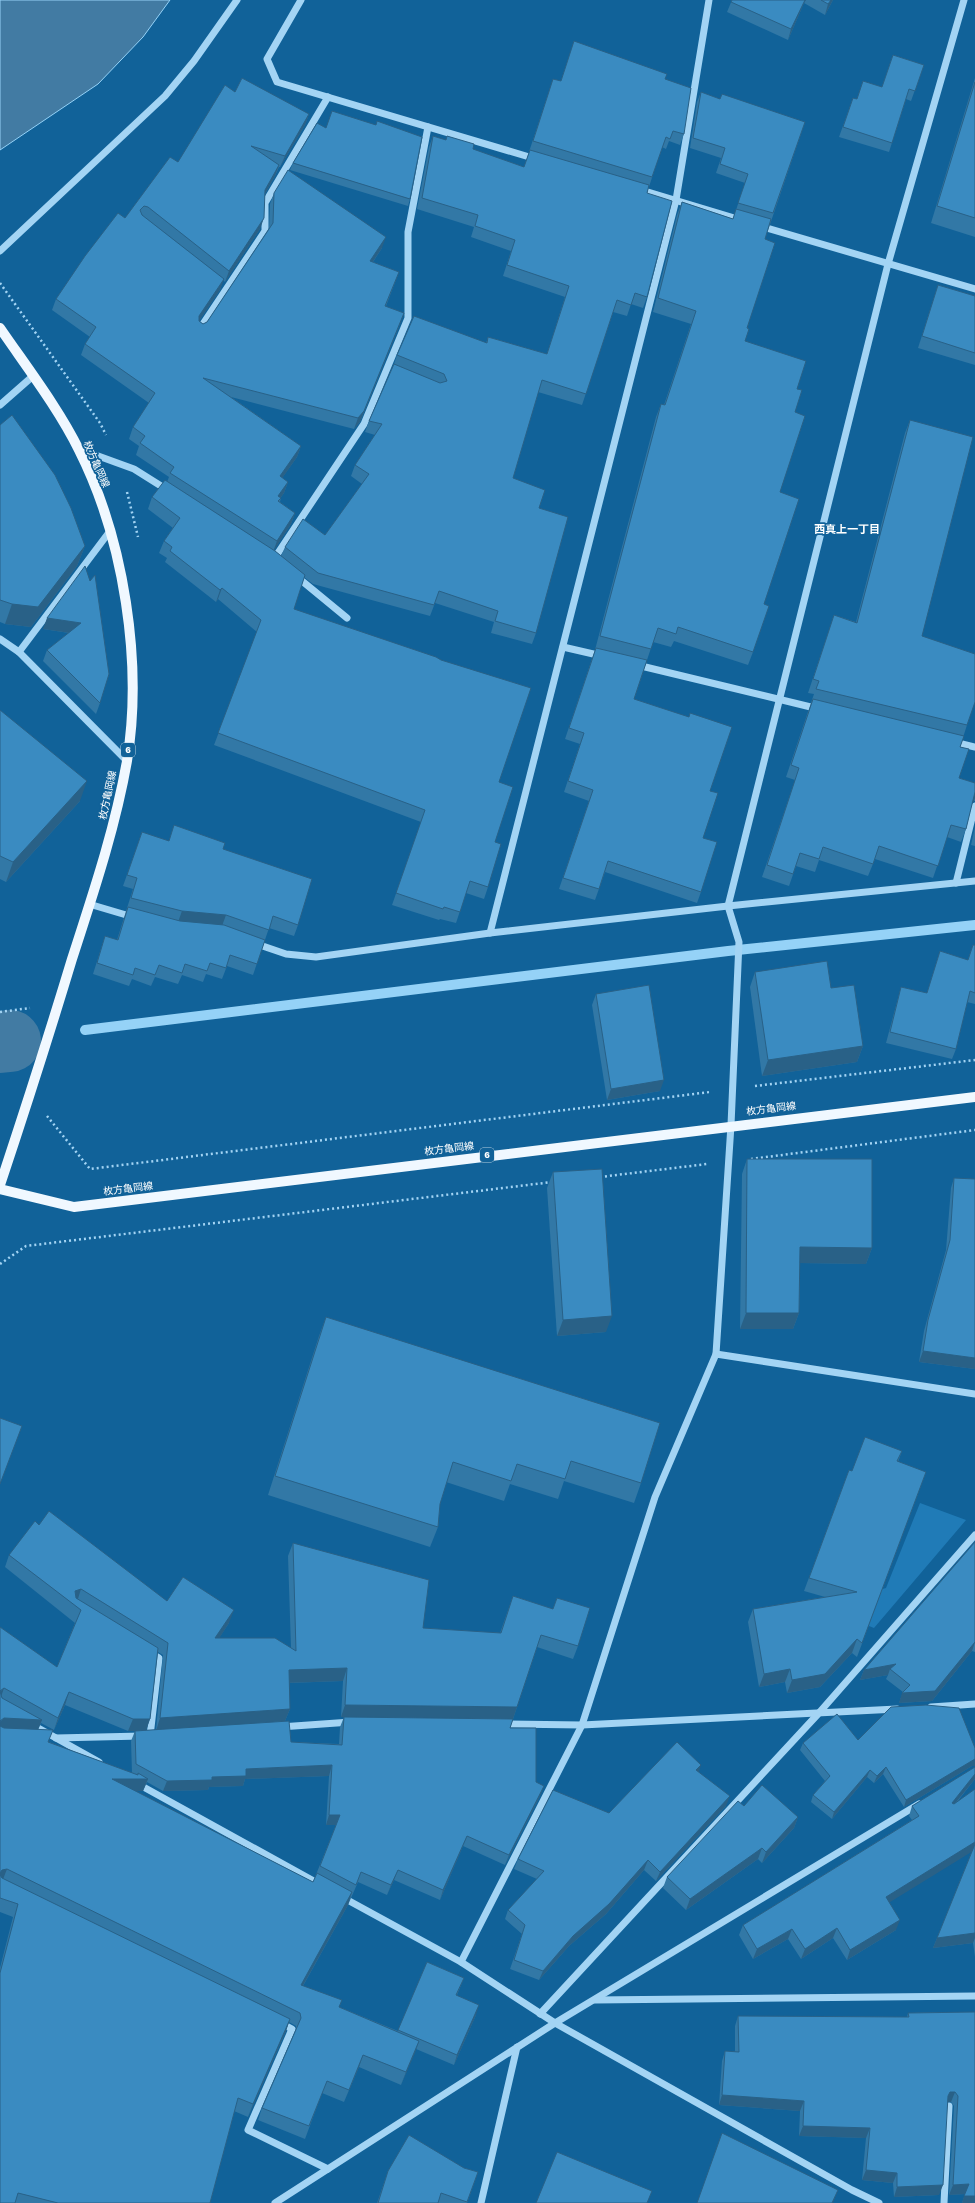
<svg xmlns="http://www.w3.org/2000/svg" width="975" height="2203" viewBox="0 0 975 2203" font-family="'Work Sans','Noto Sans JP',sans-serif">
	<rect width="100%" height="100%" fill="#116299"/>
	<polygon fill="#207bb7" points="920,1503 966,1520 874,1628 864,1624 876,1591 886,1588"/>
	<polygon fill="#427ba3" stroke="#95d2f7" points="0,0 170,0 143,37 98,84 0,150"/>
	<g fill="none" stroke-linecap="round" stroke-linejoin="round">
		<polyline stroke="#95d2f7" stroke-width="10" points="85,1030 728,951 975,925"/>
		<polyline stroke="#427ba3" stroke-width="62" points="0,1042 10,1041"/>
		<g stroke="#a3d4f4" stroke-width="2.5" stroke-dasharray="2 3" stroke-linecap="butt">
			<polyline points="0,283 100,423 106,435"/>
			<polyline points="127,492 138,537"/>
			<polyline points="0,1012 30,1008"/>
			<polyline points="755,1086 975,1060"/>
			<polyline points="47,1116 90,1169 710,1092"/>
			<polyline points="751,1159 975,1130"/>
			<polyline points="600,1177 707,1164"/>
			<polyline points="0,1264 26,1246 552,1182"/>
		</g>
		<g stroke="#a3d4f4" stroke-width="7">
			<polyline points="301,0 267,59 277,82 536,159"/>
			<polyline points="638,189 741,220"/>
			<polyline points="760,226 975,289"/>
			<polyline points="0,251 165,96 194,61 237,0"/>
			<polyline points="199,330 265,231 265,203 328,97"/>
			<polyline points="0,405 33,376"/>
			<polyline points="79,449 134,469 169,491"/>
			<polyline points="272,557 274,559 364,424 408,318 408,232 428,127"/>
			<polyline points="296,576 347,618"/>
			<polyline points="0,639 19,652 110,531"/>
			<polyline points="563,647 602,656"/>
			<polyline points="19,652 127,761"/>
			<polyline points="637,665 819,709"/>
			<polyline points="954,742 975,747"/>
			<polyline points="956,883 975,806"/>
			<polyline points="89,904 133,917"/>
			<polyline points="490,933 676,200 709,0"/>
			<polyline points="254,943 286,954 316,957 490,933 728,906 975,881"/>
			<polyline points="716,1354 975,1394"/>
			<polyline points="149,1652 159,1658 150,1736"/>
			<polyline points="931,1707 975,1704"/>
			<polyline points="31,1724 99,1762"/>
			<polyline points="502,1724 582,1725 897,1709"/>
			<polyline points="280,1727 351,1722"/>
			<polyline points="56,1738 142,1736"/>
			<polyline points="138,1784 321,1885"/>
			<polyline points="342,1897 461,1962 555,2023 852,2190 879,2203"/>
			<polyline points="461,1962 582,1725 655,1497 716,1354 731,1125 739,942 728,906 888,264 964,0"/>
			<polyline points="595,2000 975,1996"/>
			<polyline points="540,2014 818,1714 975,1535"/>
			<polyline points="279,2022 292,2029 248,2130 328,2169"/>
			<polyline points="275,2203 555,2023 919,1804"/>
			<polyline points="481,2203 517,2047"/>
			<polyline points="944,2203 949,2106"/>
		</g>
		<g stroke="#f0f8ff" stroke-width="10">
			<path d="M0 328C26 366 59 409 79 450 124 539 143 663 127 761 115 829 93 894 72 959 49 1035 25 1110 0 1185"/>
			<polyline points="0,1189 74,1207 975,1097"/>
		</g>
	</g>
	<g fill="#3278a6" fill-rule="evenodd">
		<polygon points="732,0 833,0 825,15 804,3 788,40 727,12"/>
		<polygon points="574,41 665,79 684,134 680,145 669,141 666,149 662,147 647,193 647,297 643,308 631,304 627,316 613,312 582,405 538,392 513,478 539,508 536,633 532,644 491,633 494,622 435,603 430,616 313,584 304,577 294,609 499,782 495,842 488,887 484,899 466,893 456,923 440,919 439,920 392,905 421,822 214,745 257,632 218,599 216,602 165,562 167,558 159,553 164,541 173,528 148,509 152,497 167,482 169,477 136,455 139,446 129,439 133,427 149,403 81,355 85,344 90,337 52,310 56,299 125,218 178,162 235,92 309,114 305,125 280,167 279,167 275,176 265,194 260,229 225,282 223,280 220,290 199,321 203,324 207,322 269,228 270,204 274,193 382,248 373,262 399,272 386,306 400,324 360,422 354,429 231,397 301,446 297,457 282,478 288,482 284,493 281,497 280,502 295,513 291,524 274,550 281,556 285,547 325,535 362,484 351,476 355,465 375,435 365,432 369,421 394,364 397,355 486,343 488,337 547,354 565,297 503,276 511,251 471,237 474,227 417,209 429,147 433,136 524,167 553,79 561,81"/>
		<polygon points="893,55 924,65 911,101 906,99 889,152 839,137 853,98 857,99 863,81 882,87"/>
		<polygon points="975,78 975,237 931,223"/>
		<polygon points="701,92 720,99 805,122 765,239 745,341 797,389 795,412 780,492 764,604 753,652 748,665 674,641 671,647 653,642 634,699 710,791 703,838 701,892 697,903 605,872 595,900 559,889 589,801 564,792 580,744 565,739 595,650 656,417 661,404 664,405 691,324 653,312 677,215 682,202 733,219 745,183 716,173 721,158 690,148 697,102"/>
		<polygon points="293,163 410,199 408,206 290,170"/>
		<polygon points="938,285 975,296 975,365 918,348"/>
		<polygon points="910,420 922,636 967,725 960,747 959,778 975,783 975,801 974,801 972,803 966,829 961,842 947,837 933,878 875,859 868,876 819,860 815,872 796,866 789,886 762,877 795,780 786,777 814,694 808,693 834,615 856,622 905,433"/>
		<polygon points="0,425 85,546 77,566 31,627 5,624 0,622"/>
		<polygon points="90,581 100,703 96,714 43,661 47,650 69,633 43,629"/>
		<polygon points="0,710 80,801 6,882 0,879"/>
		<polygon points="975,827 975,846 971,845"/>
		<polygon points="142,832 169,841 223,849 298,925 294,936 269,928 253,975 227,966 222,979 206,974 203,982 182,975 178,984 155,977 151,986 132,979 129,986 93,974 105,936 117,940 133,889 123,886"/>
		<polygon points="973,945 975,945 975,1004 967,1002 956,1049 952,1059 886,1043 898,998 901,987 927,993 940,951 968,960"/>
		<polygon points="755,972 831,988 863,1046 857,1062 762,1076 750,987"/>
		<polygon points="596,994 660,1091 607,1100 592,1005"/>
		<polygon points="747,1159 872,1248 866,1264 800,1263 799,1313 793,1329 740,1329 742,1174"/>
		<polygon points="553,1172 606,1332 557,1336 547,1188"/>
		<polygon points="954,1178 975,1369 919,1362 924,1331 946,1250 951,1188"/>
		<polygon points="326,1317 641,1483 634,1503 564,1481 558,1499 510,1484 504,1501 446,1482 440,1504 438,1527 430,1547 268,1495 319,1336"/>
		<polygon points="902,1451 898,1462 926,1472 857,1657 852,1653 820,1687 787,1693 785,1682 759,1687 748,1622 753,1609 825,1597 804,1591 849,1470 852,1471"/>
		<path d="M39 1525 167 1601 229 1623 219 1638 291 1648 288 1556 293 1543 423 1628 500 1633 513 1596 553 1609 557 1598 578 1646 573 1659 537 1647 510 1728 536 1782 540 1796 505 1865 463 1846 440 1900 394 1880 387 1895 358 1882 348 1905 303 1986 339 2007 398 2031 427 1962 464 1978 457 1995 476 2015 454 2065 416 2049 401 2085 359 2067 344 2102 322 2093 305 2139 258 2120 262 2108 296 2029V2026L289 2022 286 2031 248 2117 234 2111 210 2203H0V1968L13 1917 0 1912V1627L57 1667 75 1623 5 1567 9 1555ZM158 1652 163 1655 156 1730H146L150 1719ZM343 1681 341 1717H344L340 1727 339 1744 291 1742 285 1721 290 1709 289 1683ZM65 1705 128 1731H135L131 1741 132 1773 49 1742 38 1730 41 1723 54 1730ZM329 1776 326 1825H336L313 1882 135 1791H143L147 1782 163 1791 208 1790 209 1787 243 1786 245 1779Z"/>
		<polygon points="975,1542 975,1652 972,1651 932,1701 899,1703 903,1692 886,1679 888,1675 860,1680 864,1670"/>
		<polygon points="858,1740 975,1748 975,1766 972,1766 904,1807 883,1774 874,1783 867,1777 832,1819 811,1802 813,1795 825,1781 800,1750 803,1743"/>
		<polygon points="975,1767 975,1779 957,1802 975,1789 975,1957 973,1943 933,1948 972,1851 889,1902 896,1930 847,1960 833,1938 801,1959 788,1939 753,1959 739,1935 743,1925 912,1820 909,1816 912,1806"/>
		<polygon points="699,1772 726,1806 656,1881 644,1870 606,1914 569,1946 539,1980 510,1969 522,1934 505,1919 508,1910 537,1879 514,1869 518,1859 609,1813"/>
		<polygon points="744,1806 798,1817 794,1828 762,1863 758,1859 686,1910 663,1888 667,1877"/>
		<polygon points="975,2012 975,2203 962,2203 965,2194 949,2195 954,2106 951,2102 947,2102 939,2195 894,2197 893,2183 862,2180 866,2138 799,2136 800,2111 719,2105 722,2061 725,2051 735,2052 735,2026 738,2016 907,2017 908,2013"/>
		<polygon points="464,2168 478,2172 467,2203 377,2203 388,2171"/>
	</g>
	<g fill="#296187">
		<polygon points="805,0 806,0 804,3 788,40 791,29"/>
		<polygon points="831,0 833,0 825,15 828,4"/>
		<polygon points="309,114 305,125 280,167 285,156"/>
		<polygon points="279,165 275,176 261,201 265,190"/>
		<polygon points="264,218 260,229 225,282 229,271"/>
		<polygon points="386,237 382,248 366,272 370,261"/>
		<polygon points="224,279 220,290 195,327 199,316"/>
		<polygon points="404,313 360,422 354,429 358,418"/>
		<polygon points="301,446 297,457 276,487 280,476"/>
		<polygon points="288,482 284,493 274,507 278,496"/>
		<polygon points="295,513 291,524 273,552 277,541"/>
		<polygon points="85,546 77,566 31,627 5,624 12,604"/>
		<polygon points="222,588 218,599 216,602 220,590"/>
		<polygon points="47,618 81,623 77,634 43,629"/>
		<polygon points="87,781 80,801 6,882 13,862"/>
		<polygon points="975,792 975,798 974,801 970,805"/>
		<polygon points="182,911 226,915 222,926 178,922"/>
		<polygon points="863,1046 857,1062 762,1076 768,1060"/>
		<polygon points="664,1080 660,1091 607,1100 611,1089"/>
		<polygon points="800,1247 872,1248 866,1264 794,1263"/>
		<polygon points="746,1313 799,1313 793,1329 740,1329"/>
		<polygon points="612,1316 606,1332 557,1336 563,1320"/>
		<polygon points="923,1351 975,1358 975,1369 919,1362"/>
		<polygon points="81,1589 77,1602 75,1591"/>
		<polygon points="234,1610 229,1623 211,1651 215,1638"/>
		<polygon points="857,1639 852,1653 820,1687 787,1693 792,1680"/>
		<polygon points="975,1642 972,1651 932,1701 899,1703 902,1693"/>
		<polygon points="896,1664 890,1669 888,1675 860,1680 864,1670"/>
		<polygon points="347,1668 343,1681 284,1683 289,1670"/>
		<polygon points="790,1669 785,1682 759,1687 764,1674"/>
		<polygon points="4,1688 0,1700 0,1692"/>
		<polygon points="69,1692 65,1705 54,1730 58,1718"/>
		<polygon points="345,1705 517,1707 513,1719 341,1717"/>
		<polygon points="290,1709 285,1721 156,1731 160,1718"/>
		<polygon points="4,1718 42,1720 37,1732 0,1731 0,1722"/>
		<polygon points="133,1719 150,1719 146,1731 128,1731"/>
		<polygon points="975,1759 975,1766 972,1766 904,1807 906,1800"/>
		<polygon points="332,1765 329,1776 245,1779 243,1786 209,1787 208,1790 163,1791 167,1781 246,1769"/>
		<polygon points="701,1765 698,1775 696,1770"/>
		<polygon points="886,1767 883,1774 874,1783 877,1776"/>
		<polygon points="870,1770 867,1777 832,1819 834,1812"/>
		<polygon points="975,1774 975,1779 948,1812 952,1803"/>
		<polygon points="112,1779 148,1779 143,1791 107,1792"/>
		<polygon points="544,1786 540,1796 505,1865 509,1855"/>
		<polygon points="730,1796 726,1806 656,1881 660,1872"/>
		<polygon points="329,1815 340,1815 336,1825 326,1825"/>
		<polygon points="798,1817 794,1828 762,1863 766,1852"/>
		<polygon points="467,1836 463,1846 440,1900 443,1890"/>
		<polygon points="975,1842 975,1845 973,1851 882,1907 886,1897"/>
		<polygon points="762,1848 758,1859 686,1910 690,1899"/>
		<polygon points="648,1860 644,1870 606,1914 569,1946 539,1980 543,1971 573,1936"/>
		<polygon points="7,1869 2,1882 0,1882 0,1873 2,1870"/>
		<polygon points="398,1870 394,1880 387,1895 391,1885"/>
		<polygon points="352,1892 348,1905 296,1998 301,1985"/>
		<polygon points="900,1920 896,1930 847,1960 850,1950"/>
		<polygon points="837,1928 833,1938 801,1959 805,1949"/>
		<polygon points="792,1929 788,1939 753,1959 757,1949"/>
		<polygon points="975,1933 975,1938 973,1943 933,1948 937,1938"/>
		<polygon points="479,2005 476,2015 454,2065 457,2055"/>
		<polygon points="290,2019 286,2031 248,2117 253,2104"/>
		<polygon points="419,2041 415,2053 401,2085 406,2072"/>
		<polygon points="363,2055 359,2067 344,2102 349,2090"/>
		<polygon points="950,2092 955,2092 951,2102 946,2102 948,2096"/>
		<polygon points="722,2095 804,2101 800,2111 719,2105"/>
		<polygon points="803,2126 870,2128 866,2138 799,2136"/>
		<polygon points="866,2170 897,2173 893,2183 862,2180"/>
		<polygon points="969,2184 966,2194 949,2195 953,2185"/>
		<polygon points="943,2185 939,2195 894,2197 897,2187"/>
		<polygon points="838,2190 833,2203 832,2203"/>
		<polygon points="964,2196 975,2196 975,2203 962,2203"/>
	</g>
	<g fill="#3a8bc1" stroke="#296187">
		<polygon points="732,0 805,0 791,29 731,2"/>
		<polygon points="821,0 831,0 828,4"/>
		<polygon points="574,41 667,74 665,79 691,88 684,134 673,131 670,139 666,137 652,177 533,141 553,79 561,81"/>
		<polygon points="893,55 924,65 915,91 909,89 892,143 843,127 853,98 857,99 863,81 882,87"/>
		<polygon points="242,78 309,114 285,156 251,146 279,165 265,190 264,218 229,271 148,207 144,206 140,210 142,215 224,279 199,316 199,321 203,324 207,322 273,223 274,193 288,170 386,237 370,261 399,272 385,306 404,313 364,411 358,418 203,378 301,446 280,476 288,482 278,496 281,498 278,501 295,513 277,541 170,473 174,467 140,443 145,436 133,427 155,393 85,344 96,327 56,299 85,256 118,213 125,218 170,157 178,162 225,85 235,92"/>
		<polygon points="975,82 975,218 937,206"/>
		<polygon points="701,92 720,99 722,94 805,122 773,213 738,203 748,174 720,164 725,148 693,138"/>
		<polygon points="332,111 376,125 377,121 422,137 410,199 293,163 317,123 326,128"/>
		<polygon points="433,136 446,140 447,136 474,144 473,149 524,167 530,150 649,185 647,193 672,201 647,297 635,293 631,305 617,300 586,394 542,380 513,478 545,490 539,508 568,517 536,633 495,621 498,611 439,591 434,605 318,573 285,547 303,519 325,535 369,474 355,465 382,424 369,421 394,364 440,383 447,381 444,374 397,355 414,316 487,343 488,337 547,354 569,286 507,265 515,240 475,226 478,215 422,198"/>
		<polygon points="682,202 733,219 736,209 771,219 765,239 775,243 747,328 749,329 745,341 806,361 797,389 802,390 795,412 805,416 780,492 799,499 764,604 769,606 753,652 678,627 676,634 658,628 651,649 600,636 661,404 665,405 696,311 658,298"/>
		<polygon points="938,285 975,296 975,353 922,336"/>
		<polygon points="12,415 55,475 71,508 85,546 38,607 12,604 0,600 0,425"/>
		<polygon points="910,420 973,437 922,636 975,654 975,702 967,725 816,689 819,681 813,679 834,615 857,623"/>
		<polygon points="165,480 275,551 305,575 294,609 436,657 441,660 531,688 499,782 513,787 495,842 501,844 488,887 470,881 460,912 444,907 443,909 396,893 425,810 218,733 261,620 222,588 220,590 170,551 172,547 164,541 180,518 152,497"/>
		<polygon points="85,566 90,581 95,575 109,674 100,703 47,650 81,623 47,618"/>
		<polygon points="596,648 647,660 634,699 689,717 690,713 732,727 710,791 718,793 703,838 717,842 701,892 608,861 599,889 563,878 593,790 568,781 584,733 569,728"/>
		<polygon points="813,699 964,736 960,747 969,749 959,778 975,783 975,792 966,829 951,825 938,866 879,846 873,864 823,847 819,859 800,853 793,874 767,865 799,768 791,765"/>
		<polygon points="0,710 87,781 13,862 0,856"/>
		<polygon points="174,825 225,843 223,849 312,879 298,925 273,916 269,930 226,915 182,911 131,898 137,878 127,875 142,832 169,841"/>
		<polygon points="128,907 180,921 224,925 265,940 257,964 230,955 226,968 210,963 207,971 185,964 182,973 159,965 155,975 135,968 133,975 97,963 105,936 118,940"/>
		<polygon points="973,945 975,945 975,993 970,991 956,1049 890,1032 901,987 927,993 940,951 968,960"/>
		<polygon points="827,961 831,988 854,985 863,1046 768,1060 755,972"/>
		<polygon points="649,985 664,1080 611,1089 596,994"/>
		<polygon points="747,1159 872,1159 872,1248 800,1247 799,1313 746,1313"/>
		<polygon points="602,1169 612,1316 563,1320 553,1172"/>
		<polygon points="954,1178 975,1179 975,1358 923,1351 928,1320 950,1240"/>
		<polygon points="326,1317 660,1423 641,1483 571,1461 565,1479 517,1464 511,1481 453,1462 440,1504 438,1527 275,1476"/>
		<polygon points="0,1418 22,1426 0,1484"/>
		<polygon points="865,1437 902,1451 897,1461 926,1472 862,1643 857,1639 825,1674 792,1680 790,1669 764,1674 753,1609 857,1592 809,1578 849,1470 852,1471"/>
		<polygon points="49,1511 167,1601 183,1577 234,1610 215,1638 275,1638 296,1651 293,1543 429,1580 423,1628 501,1633 513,1596 553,1609 557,1598 590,1608 578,1646 541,1635 517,1707 345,1705 347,1668 289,1670 290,1709 160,1718 168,1643 81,1589 75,1591 76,1598 158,1648 150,1719 133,1719 69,1692 58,1718 4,1688 0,1691 2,1698 42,1720 4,1718 0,1721 0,1726 4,1728 53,1730 48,1742 138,1775 138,1773 148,1779 112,1779 313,1882 317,1873 352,1892 301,1985 342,2000 339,2007 419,2041 406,2072 363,2055 349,2090 327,2081 309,2126 262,2108 301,2018 300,2013 7,1869 2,1870 0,1873 0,1627 57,1667 81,1610 9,1555 35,1521 39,1525"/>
		<polygon points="975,1542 975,1642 935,1691 902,1693 910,1685 890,1669 896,1664 864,1670"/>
		<polygon points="926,1705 959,1708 975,1748 975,1759 906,1800 886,1767 877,1776 870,1770 834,1812 813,1795 830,1776 803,1743 837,1714 858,1740 891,1707"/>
		<polygon points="344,1717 513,1719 510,1728 536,1728 536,1782 544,1786 509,1855 467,1836 443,1890 398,1870 391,1885 361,1872 356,1885 320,1866 340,1815 329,1815 332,1765 246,1769 246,1776 212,1777 212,1780 167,1781 136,1764 135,1731 289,1721 291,1742 342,1745"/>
		<polygon points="677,1742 701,1765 696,1770 730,1796 660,1872 648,1860 609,1904 573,1936 543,1971 514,1960 525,1925 508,1910 544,1871 518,1859 553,1790 609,1813"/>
		<polygon points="975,1767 975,1774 952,1803 954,1804 975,1789 975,1842 886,1897 900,1920 850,1950 837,1928 805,1949 792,1929 757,1949 743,1925 919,1816 912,1806"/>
		<polygon points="762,1785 798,1817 766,1852 762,1848 690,1899 667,1877 738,1801 744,1806"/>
		<polygon points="975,1844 975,1933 937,1938"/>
		<polygon points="0,1875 2,1878 290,2019 253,2104 238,2098 210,2203 58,2203 18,2193 15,2203 0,2203 0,1973 18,1904 0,1898"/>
		<polygon points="427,1962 464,1978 456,1995 479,2005 457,2055 398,2030"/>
		<polygon points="975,2012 975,2196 964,2196 969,2184 953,2185 958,2096 955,2092 950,2092 948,2096 943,2185 897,2187 897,2173 866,2170 870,2128 803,2126 804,2101 722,2095 725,2051 739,2052 738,2016 909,2017 908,2013"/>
		<polygon points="722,2133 838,2190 832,2203 697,2203"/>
		<polygon points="409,2135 464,2168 478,2172 467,2202 441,2193 438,2203 378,2203 388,2171"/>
		<polygon points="557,2152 652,2191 647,2203 536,2203"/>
	</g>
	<g text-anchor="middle" stroke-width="3.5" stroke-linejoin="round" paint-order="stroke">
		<g fill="#116299" stroke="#b8d0e0" stroke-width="1">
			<rect x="121" y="743" width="14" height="14" rx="3"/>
			<rect x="480" y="1148" width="14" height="14" rx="3"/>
		</g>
		<g font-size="9" font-weight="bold" fill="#fff">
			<text x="128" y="753">6</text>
			<text x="487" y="1158">6</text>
		</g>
		<g font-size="10" fill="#fff" stroke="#116299">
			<text transform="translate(97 464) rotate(66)" y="4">枚方亀岡線</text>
			<text transform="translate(107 795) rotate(-78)" y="4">枚方亀岡線</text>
			<text transform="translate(771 1108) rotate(-7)" y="4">枚方亀岡線</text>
			<text transform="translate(449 1148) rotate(-7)" y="4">枚方亀岡線</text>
			<text transform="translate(128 1188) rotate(-7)" y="4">枚方亀岡線</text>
		</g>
		<g font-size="11" font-weight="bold" fill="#fff" stroke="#116299">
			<text x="847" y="533">西真上一丁目</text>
		</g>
	</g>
</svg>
